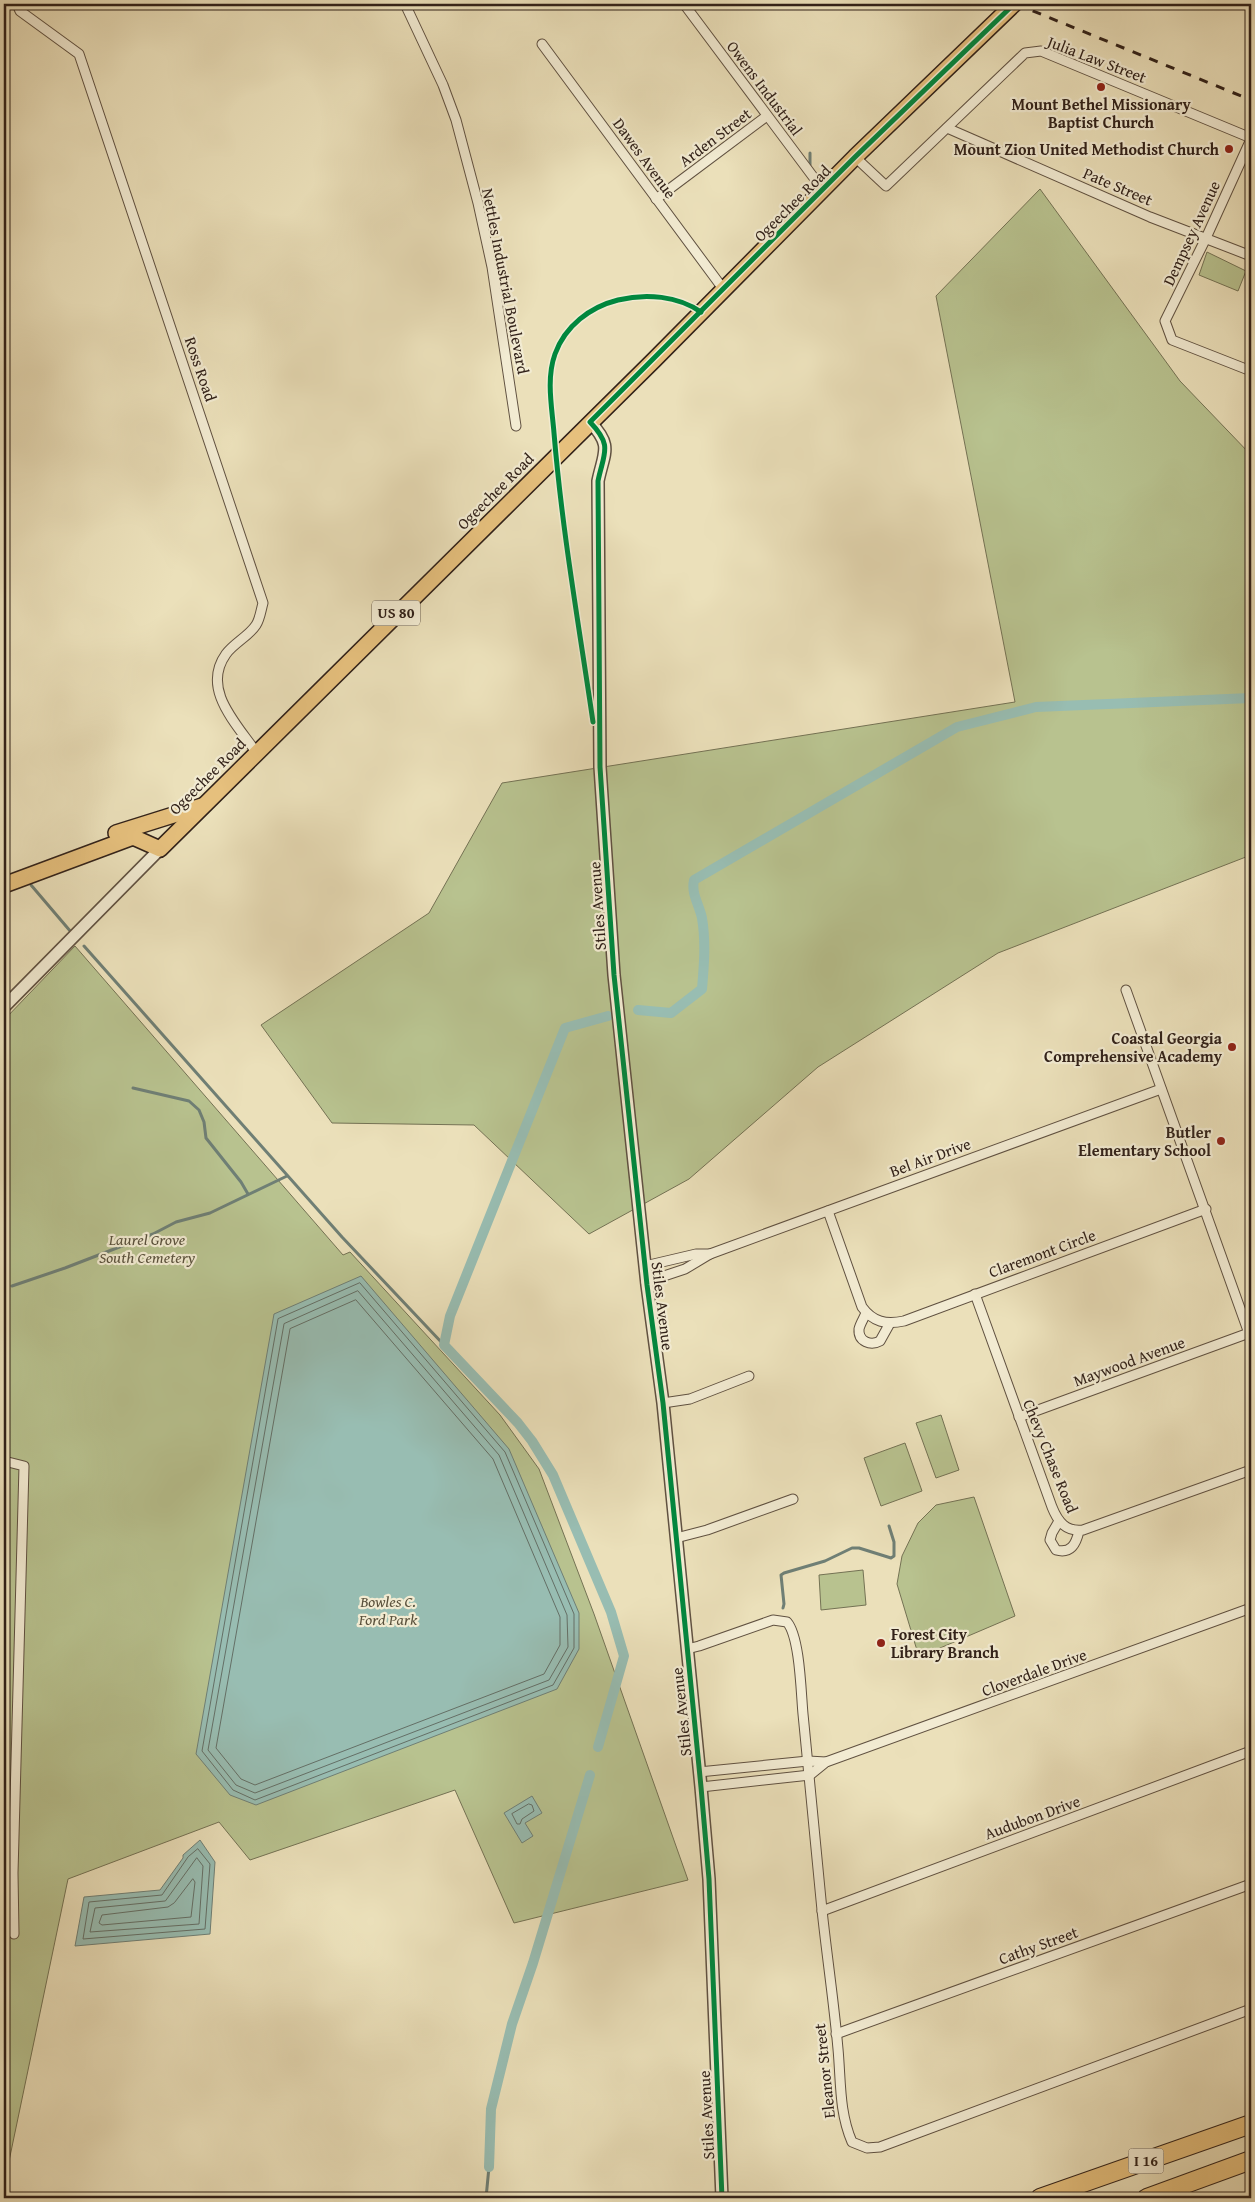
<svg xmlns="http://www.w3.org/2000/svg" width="1255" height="2202" viewBox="0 0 1255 2202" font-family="'Gentium Book Plus',serif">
	<rect width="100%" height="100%" fill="#ebe0ba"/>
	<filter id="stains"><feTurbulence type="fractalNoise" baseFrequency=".004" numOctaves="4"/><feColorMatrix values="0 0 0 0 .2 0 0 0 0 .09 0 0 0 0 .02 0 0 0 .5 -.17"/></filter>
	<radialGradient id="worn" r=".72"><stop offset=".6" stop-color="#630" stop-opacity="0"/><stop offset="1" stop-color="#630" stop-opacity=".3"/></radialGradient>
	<g fill="#b8c28f" stroke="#747254">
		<polygon points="1040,189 1180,381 1251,455 1251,855 998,953 818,1067 689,1179 589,1234 474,1125 332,1123 261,1025 429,913 502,783 1015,702 936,296"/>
		<polygon points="1207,252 1246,271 1238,291 1199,275"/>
		<polygon points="75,946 343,1255 350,1252 500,1415 539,1469 594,1614 688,1880 514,1923 455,1790 250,1860 219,1822 68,1879 4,2185 4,1020"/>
		<polygon points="941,1415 959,1470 936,1478 916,1423"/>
		<polygon points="905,1443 922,1491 881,1506 864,1458"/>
		<polygon points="974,1497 1015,1616 919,1657 897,1584 902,1556 918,1523 936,1505"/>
		<polygon points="863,1570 866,1605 821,1610 819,1575"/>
	</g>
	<g fill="#98bdb2" stroke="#6f7f75">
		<polygon points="361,1276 509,1449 579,1613 579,1649 557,1689 256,1805 230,1795 196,1754 274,1314"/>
		<polygon points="532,1796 542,1813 525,1823 533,1836 522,1843 504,1813"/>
		<polygon points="200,1840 215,1862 210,1934 75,1946 84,1897 160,1890 183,1858 183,1855"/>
	</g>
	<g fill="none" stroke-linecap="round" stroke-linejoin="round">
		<g stroke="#646f66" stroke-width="1">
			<polygon points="360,1283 505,1452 574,1614 574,1648 553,1685 255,1800 233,1790 202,1751 278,1319"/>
			<polygon points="358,1291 499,1455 567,1615 568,1647 549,1680 255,1793 236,1785 208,1750 284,1324"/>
			<polygon points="356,1300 493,1459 560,1617 560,1645 544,1674 255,1785 241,1779 216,1748 290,1329"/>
			<polygon points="529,1804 532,1805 534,1811 522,1819 520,1824 517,1824 512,1814"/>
			<polygon points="198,1849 210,1864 205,1929 83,1939 89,1902 162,1895 188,1857"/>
			<polygon points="197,1858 203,1866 199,1924 90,1932 95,1908 165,1901"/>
			<polygon points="193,1879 195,1882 191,1917 102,1925 99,1923 102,1915 168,1907 174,1903"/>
		</g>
		<g stroke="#6f7f75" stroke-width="3">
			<polyline points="810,165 810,153"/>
			<polyline points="4,860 7,863"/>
			<polyline points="31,885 71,932"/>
			<polyline points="84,946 342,1237 444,1345"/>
			<polyline points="133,1088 189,1101 199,1110 204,1122 206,1138 241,1182 248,1194"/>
			<polyline points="12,1286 65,1268 153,1234 176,1222 210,1213 287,1176"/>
			<polyline points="783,1608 784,1604 781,1575 784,1573 825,1561 852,1548 859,1548 891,1558 894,1556 894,1542 889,1526"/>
			<polyline points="486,2198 489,2167"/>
		</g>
		<g stroke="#98bdb2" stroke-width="10">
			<path d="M638 1010 671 1013 702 989C704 966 706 942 702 918 699 904 691 894 694 880L957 727 1036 707 1251 698"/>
			<polyline points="598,1747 624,1656 611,1612 553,1475 532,1441 518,1423 444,1345 450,1316 565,1028 608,1016"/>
			<polyline points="489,2167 491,2109 512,2024 533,1963 590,1775"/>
		</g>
		<defs>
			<g id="minor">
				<path d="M17 4 20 11 79 54 263 603C261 610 260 619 256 625 249 636 234 643 226 654 201 689 236 723 256 752"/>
				<polyline points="405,4 443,85 456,120 478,203 492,267 516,426"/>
				<polyline points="684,4 823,190"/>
				<polyline points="542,44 724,290"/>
				<polyline points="947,128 1150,217 1251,256"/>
				<polyline points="1251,139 1206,238 1165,321 1172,340 1251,371"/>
				<polyline points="855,157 886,186 1025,53 1041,51 1251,138"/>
				<polyline points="656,199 767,116"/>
				<polyline points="1126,990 1251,1339"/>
				<path d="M828 1211 862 1307C873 1322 886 1325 904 1321L1206 1209"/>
				<polyline points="645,1266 696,1254 710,1254"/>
				<polyline points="646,1282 685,1269 710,1254 1161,1089"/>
				<path d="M975 1294 1052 1507C1058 1522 1066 1532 1083 1530L1251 1470"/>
				<path d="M866 1313C864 1318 860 1324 859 1329 858 1342 871 1346 880 1341L890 1323"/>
				<polyline points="663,1403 690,1399 749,1376"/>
				<polyline points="1019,1417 1249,1333"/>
				<polyline points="4,1461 24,1466 13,1873 14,1934"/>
				<path d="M1059 1521 1052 1533 1050 1540 1056 1550C1071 1554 1076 1544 1079 1531"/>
				<polyline points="676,1538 707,1530 793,1499"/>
				<path d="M687 1649 699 1646 773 1620 787 1622C800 1637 801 1693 803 1714 810 1780 816 1845 822 1910 827 1957 834 2003 838 2049 841 2081 839 2112 852 2142L867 2148 880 2147 1251 2009"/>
				<polyline points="699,1772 808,1761 826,1762"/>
				<polyline points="701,1787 810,1775 826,1762 1251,1608"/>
				<polyline points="822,1911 1251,1751"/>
				<polyline points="836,2034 1251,1884"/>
			</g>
			<g id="tertiary">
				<path d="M590 422C613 446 604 452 598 481L600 767 614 975 647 1285 663 1403 701 1787 709 1879 722 2198"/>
				<polyline points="4,1007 160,849"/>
			</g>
			<g id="primary">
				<polyline points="116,833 202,806"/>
				<polyline points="4,885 133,837 160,849 654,360 855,157 1014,4"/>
			</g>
			<g id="motorway">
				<polyline points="1040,2198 1251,2124"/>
				<polyline points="1147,2198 1251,2160"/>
			</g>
		</defs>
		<use href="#minor" stroke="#605141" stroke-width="11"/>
		<use href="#tertiary" stroke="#605141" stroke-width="14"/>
		<use href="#primary" stroke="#312119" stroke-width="18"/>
		<use href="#motorway" stroke="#312119" stroke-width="20"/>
		<use href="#minor" stroke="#f2ebd2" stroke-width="9"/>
		<use href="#tertiary" stroke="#f2ebd2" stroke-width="11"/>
		<use href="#primary" stroke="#e6c07d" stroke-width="15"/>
		<use href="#motorway" stroke="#e6c07d" stroke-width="18"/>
		<polyline stroke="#312119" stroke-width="3" stroke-dasharray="9 9" stroke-linecap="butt" points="1016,4 1251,100"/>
		<defs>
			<g id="cycleway">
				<path d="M593 722C579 626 562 530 554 433 552 408 546 379 555 354 565 326 590 307 618 300 646 293 678 296 701 312"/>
				<path d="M722 2198 709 1879 701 1787 663 1403 647 1285 614 975 600 767 598 481C604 452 613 446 590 422L855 157 1014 4"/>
			</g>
		</defs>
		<use href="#cycleway" stroke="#f2ebd2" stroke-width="8"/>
		<use href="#cycleway" stroke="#00873e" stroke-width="5"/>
	</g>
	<g fill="#8f2418" stroke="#f2ebd2" stroke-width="2">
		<circle cx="1101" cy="87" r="5"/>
		<circle cx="1229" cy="149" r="5"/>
		<circle cx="1232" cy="1047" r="5"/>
		<circle cx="1221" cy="1141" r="5"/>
		<circle cx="881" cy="1643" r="5"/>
	</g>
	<g text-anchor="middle" stroke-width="4.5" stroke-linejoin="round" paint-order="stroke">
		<g fill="#f2ebd2" stroke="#6b5e50" stroke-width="1">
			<rect x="372" y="600.5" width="48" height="25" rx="4"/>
			<rect x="1128.5" y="2148.5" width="35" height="25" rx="4"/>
		</g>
		<g font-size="15" font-weight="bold" fill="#312119">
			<text x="396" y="618">US 80</text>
			<text x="1146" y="2166">I 16</text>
		</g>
		<g font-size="16" fill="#312119" stroke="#f2ebd2">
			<text transform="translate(1097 59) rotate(21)" y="6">Julia Law Street</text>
			<text transform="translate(765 88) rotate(53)" y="6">Owens Industrial</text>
			<text transform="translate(715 137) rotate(-37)" y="6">Arden Street</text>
			<text transform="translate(645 158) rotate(54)" y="6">Dawes Avenue</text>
			<text transform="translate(1118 186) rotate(23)" y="6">Pate Street</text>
			<text transform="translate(792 203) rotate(-45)" y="6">Ogeechee Road</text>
			<text transform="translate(1191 233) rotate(-65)" y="6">Dempsey Avenue</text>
			<text transform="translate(506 281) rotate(79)" y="6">Nettles Industrial Boulevard</text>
			<text transform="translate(201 369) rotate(71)" y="6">Ross Road</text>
			<text transform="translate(495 491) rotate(-45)" y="6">Ogeechee Road</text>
			<text transform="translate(207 776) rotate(-45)" y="6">Ogeechee Road</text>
			<text transform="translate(597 906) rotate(-94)" y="6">Stiles Avenue</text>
			<text transform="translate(930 1157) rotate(-20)" y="6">Bel Air Drive</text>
			<text transform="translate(1042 1253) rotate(-20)" y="6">Claremont Circle</text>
			<text transform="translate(663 1306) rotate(83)" y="6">Stiles Avenue</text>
			<text transform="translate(1129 1361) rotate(-20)" y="6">Maywood Avenue</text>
			<text transform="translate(1051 1456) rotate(68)" y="6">Chevy Chase Road</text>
			<text transform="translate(1034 1672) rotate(-20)" y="6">Cloverdale Drive</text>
			<text transform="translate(681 1712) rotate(-96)" y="6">Stiles Avenue</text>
			<text transform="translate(1032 1817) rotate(-20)" y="6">Audubon Drive</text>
			<text transform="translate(1038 1945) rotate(-20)" y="6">Cathy Street</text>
			<text transform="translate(824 2071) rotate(-96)" y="6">Eleanor Street</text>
			<text transform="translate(706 2115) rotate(-93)" y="6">Stiles Avenue</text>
		</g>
		<g font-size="16" font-weight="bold" fill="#312119" stroke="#f2ebd2" text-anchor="end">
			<text x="1101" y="110" text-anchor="middle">Mount Bethel Missionary<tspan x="1101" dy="18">Baptist Church</tspan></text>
			<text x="1219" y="155">Mount Zion United Methodist Church</text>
			<text x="1222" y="1044">Coastal Georgia<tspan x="1222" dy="18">Comprehensive Academy</tspan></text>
			<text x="1211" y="1138">Butler<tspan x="1211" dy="18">Elementary School</tspan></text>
			<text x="891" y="1640" text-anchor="start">Forest City<tspan x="891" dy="18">Library Branch</tspan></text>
		</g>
		<g font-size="16" font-style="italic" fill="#5a513c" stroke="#f2ebd2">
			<text x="147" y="1245">Laurel Grove<tspan x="147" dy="18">South Cemetery</tspan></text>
			<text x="388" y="1607">Bowles C.<tspan x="388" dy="18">Ford Park</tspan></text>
		</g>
	</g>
	<rect width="1255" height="2202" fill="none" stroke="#ebe0ba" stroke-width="20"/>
	<rect x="5" y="5" width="1245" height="2192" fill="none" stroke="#312119" stroke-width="2.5"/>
	<rect x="10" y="10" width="1235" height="2182" fill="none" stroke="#312119"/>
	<rect width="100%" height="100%" filter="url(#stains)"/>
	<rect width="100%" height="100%" fill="url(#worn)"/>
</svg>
